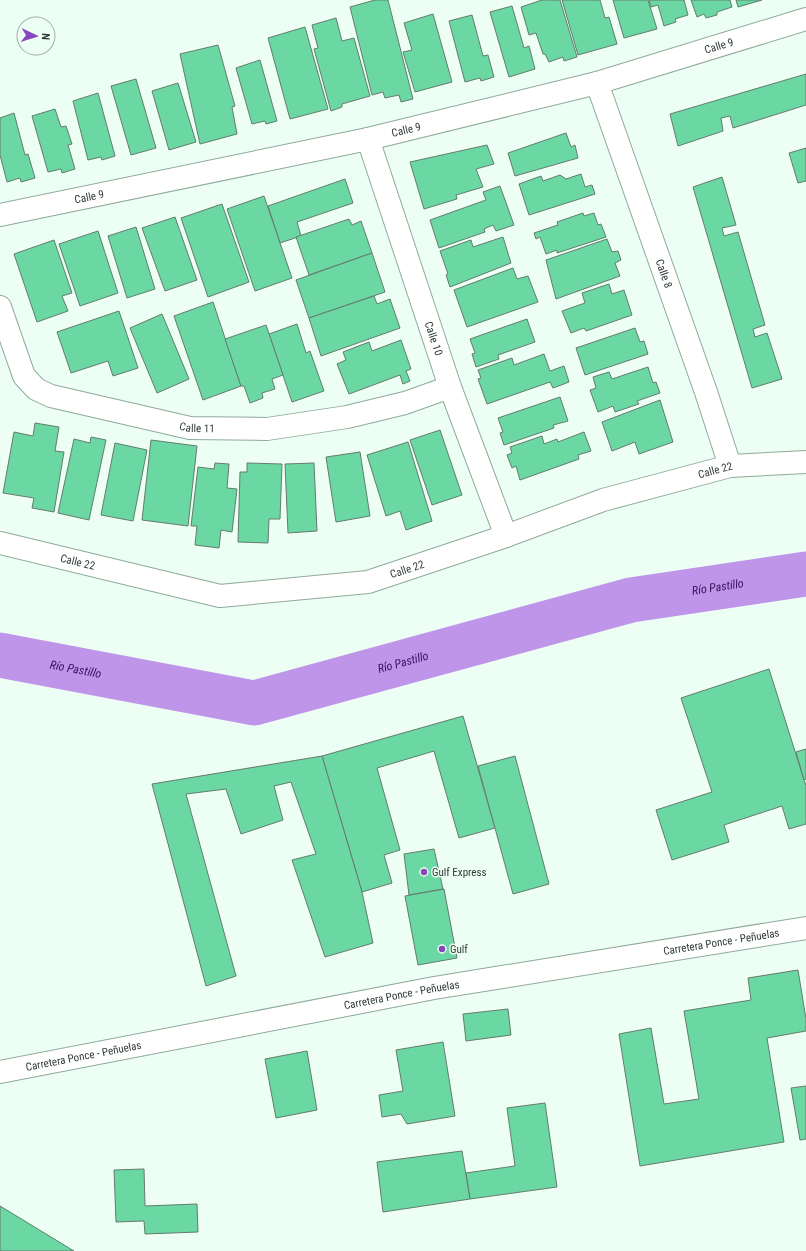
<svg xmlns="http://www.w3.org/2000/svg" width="806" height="1251" viewBox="0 0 806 1251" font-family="'Roboto Condensed',sans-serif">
	<rect width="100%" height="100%" fill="#edfef4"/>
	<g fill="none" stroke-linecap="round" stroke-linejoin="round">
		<path stroke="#bf95ea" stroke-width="45" id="s1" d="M0 655 254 703 631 600 806 574"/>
	</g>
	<g fill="#6bd7a3" stroke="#637c6e">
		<polygon points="375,0 388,0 413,99 401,102 399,95 385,98 383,92 372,95 350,7"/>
		<polygon points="542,0 560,0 577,57 564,61 563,57 549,62 545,54 543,54 536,33 529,35 521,7"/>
		<polygon points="562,0 600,0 605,18 609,17 617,44 578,55"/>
		<polygon points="613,0 648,0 657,29 624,38"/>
		<polygon points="649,0 684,0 688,15 675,19 676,22 664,26 658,5 651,7"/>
		<polygon points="691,0 730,0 732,7 717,12 717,15 706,18 704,14 697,17"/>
		<polygon points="736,0 762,0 738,7"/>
		<polygon points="512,6 524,48 529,46 535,69 509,77 490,12"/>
		<polygon points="433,14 452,82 415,92 403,52 412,50 404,23"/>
		<polygon points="472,15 483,56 488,55 494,77 481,81 480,78 465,82 449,21"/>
		<polygon points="336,18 342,41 354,38 370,96 342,104 342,107 331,111 314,49 318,48 312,25"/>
		<polygon points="305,27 328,109 290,119 268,38"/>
		<polygon points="218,45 235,106 232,107 237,134 200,144 180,54"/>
		<polygon points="260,60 277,121 266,124 265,121 252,124 236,68"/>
		<polygon points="806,74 806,105 733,128 730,116 721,118 723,131 678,146 670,114"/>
		<polygon points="136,79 156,148 131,155 111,86"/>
		<polygon points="178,83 196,142 169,150 152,91"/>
		<polygon points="98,93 115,156 102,160 101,157 88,160 73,101"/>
		<polygon points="55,109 61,127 66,126 72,144 68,145 75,169 62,173 61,169 48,172 32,116"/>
		<polygon points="14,113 25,155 28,154 35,178 21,182 20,178 7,182 0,155 0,118"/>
		<polygon points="566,133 571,147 575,145 578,158 515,176 508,153"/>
		<polygon points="487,145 494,164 476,169 483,187 456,195 457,199 424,209 410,162"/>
		<polygon points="806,148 806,181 798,183 789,153"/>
		<polygon points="581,174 585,187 592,185 595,194 529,215 519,184 541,176 543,181 560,175 566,179"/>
		<polygon points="722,177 736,225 722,228 724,236 738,232 765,325 753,329 755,337 767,333 782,379 752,388 693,187"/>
		<polygon points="345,179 353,203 297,222 301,236 280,243 268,206"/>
		<polygon points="500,186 514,225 496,231 493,225 484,229 485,232 439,248 430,220 486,200 483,192"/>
		<polygon points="264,196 292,278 255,291 227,209"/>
		<polygon points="222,204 249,282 208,297 181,218"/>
		<polygon points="583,213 584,216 594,213 598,225 601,224 606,237 557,253 557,250 546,254 540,237 536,239 534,233 558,225 557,222"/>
		<polygon points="175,217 197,280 165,291 142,228"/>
		<polygon points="349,219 352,225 361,221 372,253 309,275 296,237"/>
		<polygon points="136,227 155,289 127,298 108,236"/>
		<polygon points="98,231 118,293 80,306 59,244"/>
		<polygon points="503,237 511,263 450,287 446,275 448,274 440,251 471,240 473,247"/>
		<polygon points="607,239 612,252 618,251 621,260 615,263 620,276 556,299 546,260"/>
		<polygon points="54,240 72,293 62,296 68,311 37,322 14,254"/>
		<polygon points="372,253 385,292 309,318 296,280"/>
		<polygon points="513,268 517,279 528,276 538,302 467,327 454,290"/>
		<polygon points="609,284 612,294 624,290 632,315 586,331 584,328 571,333 562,311 585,303 582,293"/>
		<polygon points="374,296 377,304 390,299 400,328 321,356 309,318"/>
		<polygon points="213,302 241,386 203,400 174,316"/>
		<polygon points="119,311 138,368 113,376 108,361 71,373 57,332"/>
		<polygon points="162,314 189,379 157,393 130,328"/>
		<polygon points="527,319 535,342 498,355 499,359 476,367 472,354 475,353 470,339"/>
		<polygon points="297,324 306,353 310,351 324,391 292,402 269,334"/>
		<polygon points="266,325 283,375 272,379 275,389 262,393 263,398 250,403 244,386 241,386 225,339"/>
		<polygon points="635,328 640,342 644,341 648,354 585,375 576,348"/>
		<polygon points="401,340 411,369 406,371 410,381 403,384 400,375 349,394 337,364 346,360 343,352 369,342 372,351"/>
		<polygon points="544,354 550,371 564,366 569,382 553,388 550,382 487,404 478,379 481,378 478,370 512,358 514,365"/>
		<polygon points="648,367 653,383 656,382 660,393 637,401 639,404 615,412 613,406 598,412 590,390 596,388 593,377 609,372 612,379"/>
		<polygon points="560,397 568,421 553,425 554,428 504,445 500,433 503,432 498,418"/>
		<polygon points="660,400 673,442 639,454 635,442 612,451 602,422"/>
		<polygon points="35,423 59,427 55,451 64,452 54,512 32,508 34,498 3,493 14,432 33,436"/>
		<polygon points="440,430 462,495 432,505 410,440"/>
		<polygon points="584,432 591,451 578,455 579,459 520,480 516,466 512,468 507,455 512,453 510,447 542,436 544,444 557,439 558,442"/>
		<polygon points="91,437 106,440 89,520 58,513 74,439 90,443"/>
		<polygon points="151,440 197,446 188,526 142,520"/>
		<polygon points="408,442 432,521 406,530 400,511 386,516 367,455"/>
		<polygon points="115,443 147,450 133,521 101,515"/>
		<polygon points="360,452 370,516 336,522 326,457"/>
		<polygon points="215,463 229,464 227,488 237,489 232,532 221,530 219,548 195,545 197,526 191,526 198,467 214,469"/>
		<polygon points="247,463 282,464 280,519 269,519 268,543 238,542 240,472 247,472"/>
		<polygon points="314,463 317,531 288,533 285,464"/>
		<polygon points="769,669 806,786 806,824 789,829 782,806 724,825 729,842 672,860 656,810 712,792 681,698"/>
		<polygon points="463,716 495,828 459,838 434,751 377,768 400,850 384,855 392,883 362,892 322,756"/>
		<polygon points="806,749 806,779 804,780 796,752"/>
		<polygon points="322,756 362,892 373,943 325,957 292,860 316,854 291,782 274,786 283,820 241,834 226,789 186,794 236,976 206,986 152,784"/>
		<polygon points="515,756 549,884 513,894 478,766"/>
		<polygon points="434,849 443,889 409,895 404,854"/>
		<polygon points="444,889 457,958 418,965 405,896"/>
		<polygon points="798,970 806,1019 806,1031 767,1038 784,1142 640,1166 619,1034 651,1028 664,1104 699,1099 684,1011 751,1000 748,978"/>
		<polygon points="508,1009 511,1035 466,1041 463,1014"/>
		<polygon points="443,1042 455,1116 407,1124 401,1114 382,1117 379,1095 403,1091 396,1050"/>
		<polygon points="307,1051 317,1110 276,1118 265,1059"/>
		<polygon points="806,1086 806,1139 800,1140 791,1088"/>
		<polygon points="545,1103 557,1187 470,1199 466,1173 515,1166 507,1108"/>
		<polygon points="462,1151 470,1199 383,1212 377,1162"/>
		<polygon points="144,1169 145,1206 197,1204 198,1232 145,1234 144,1221 116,1222 114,1170"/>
		<polygon points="0,1206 74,1251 0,1251"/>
	</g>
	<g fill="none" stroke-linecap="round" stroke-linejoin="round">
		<defs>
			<g id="minor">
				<path id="s2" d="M597 83 706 392 730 466"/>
				<path id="s3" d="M368 139 450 387 506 536"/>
				<path id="s4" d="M0 215 368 139 597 83 806 19"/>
				<path id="s5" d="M0 307 24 376 36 389 51 396 190 428 267 429 347 417 405 403 450 387"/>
				<path id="s6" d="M0 543 220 596 368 582 506 536 603 500 730 466 806 462"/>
			</g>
			<g id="major">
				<path id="s7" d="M0 1072 434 988 806 928"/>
			</g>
		</defs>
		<use href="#minor" stroke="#8faa9b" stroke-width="24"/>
		<use href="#major" stroke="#8faa9b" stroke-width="24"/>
		<use href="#minor" stroke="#fff" stroke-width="22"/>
		<use href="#major" stroke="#fff" stroke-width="22"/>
	</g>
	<g fill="#8647bc" stroke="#edfef4" stroke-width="1.5">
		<circle cx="424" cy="872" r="4"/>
		<circle cx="442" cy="949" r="4"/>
	</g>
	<g text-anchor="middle" stroke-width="3" stroke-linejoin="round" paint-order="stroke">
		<g font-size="11" fill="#303b35" stroke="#edfef4">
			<text dy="4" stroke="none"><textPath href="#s4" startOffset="739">Calle 9</textPath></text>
			<text dy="4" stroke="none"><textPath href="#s4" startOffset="415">Calle 9</textPath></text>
			<text dy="4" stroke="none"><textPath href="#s4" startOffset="91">Calle 9</textPath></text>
			<text dy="4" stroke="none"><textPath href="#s2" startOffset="202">Calle 8</textPath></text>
			<text dy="4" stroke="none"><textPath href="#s3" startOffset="210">Calle 10</textPath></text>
			<text dy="4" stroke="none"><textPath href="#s5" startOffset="257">Calle 11</textPath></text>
			<text dy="4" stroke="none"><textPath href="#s6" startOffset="740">Calle 22</textPath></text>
			<text dy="4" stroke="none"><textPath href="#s6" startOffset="80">Calle 22</textPath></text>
			<text dy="4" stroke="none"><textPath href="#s6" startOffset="416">Calle 22</textPath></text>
			<text dy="4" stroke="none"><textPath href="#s7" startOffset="733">Carretera Ponce - Peñuelas</textPath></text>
			<text dy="4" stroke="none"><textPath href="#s7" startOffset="409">Carretera Ponce - Peñuelas</textPath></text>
			<text dy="4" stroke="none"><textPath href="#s7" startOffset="85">Carretera Ponce - Peñuelas</textPath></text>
		</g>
		<g font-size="11" fill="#303b35" stroke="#edfef4" text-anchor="start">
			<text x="432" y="876">Gulf Express</text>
			<text x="450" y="953">Gulf</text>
		</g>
		<g font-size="12" font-style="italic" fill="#3a0f5a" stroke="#edfef4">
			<text dy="4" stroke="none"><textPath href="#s1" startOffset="737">Río Pastillo</textPath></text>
			<text dy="4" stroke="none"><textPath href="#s1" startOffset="413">Río Pastillo</textPath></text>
			<text dy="4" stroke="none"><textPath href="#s1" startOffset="77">Río Pastillo</textPath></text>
		</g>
	</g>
	<g transform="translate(36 36) rotate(94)"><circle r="19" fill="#edfef4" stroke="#a1b0a8"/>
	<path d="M0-3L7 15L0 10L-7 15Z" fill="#8647bc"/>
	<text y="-6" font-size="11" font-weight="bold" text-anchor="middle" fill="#303b35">N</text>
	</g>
</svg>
